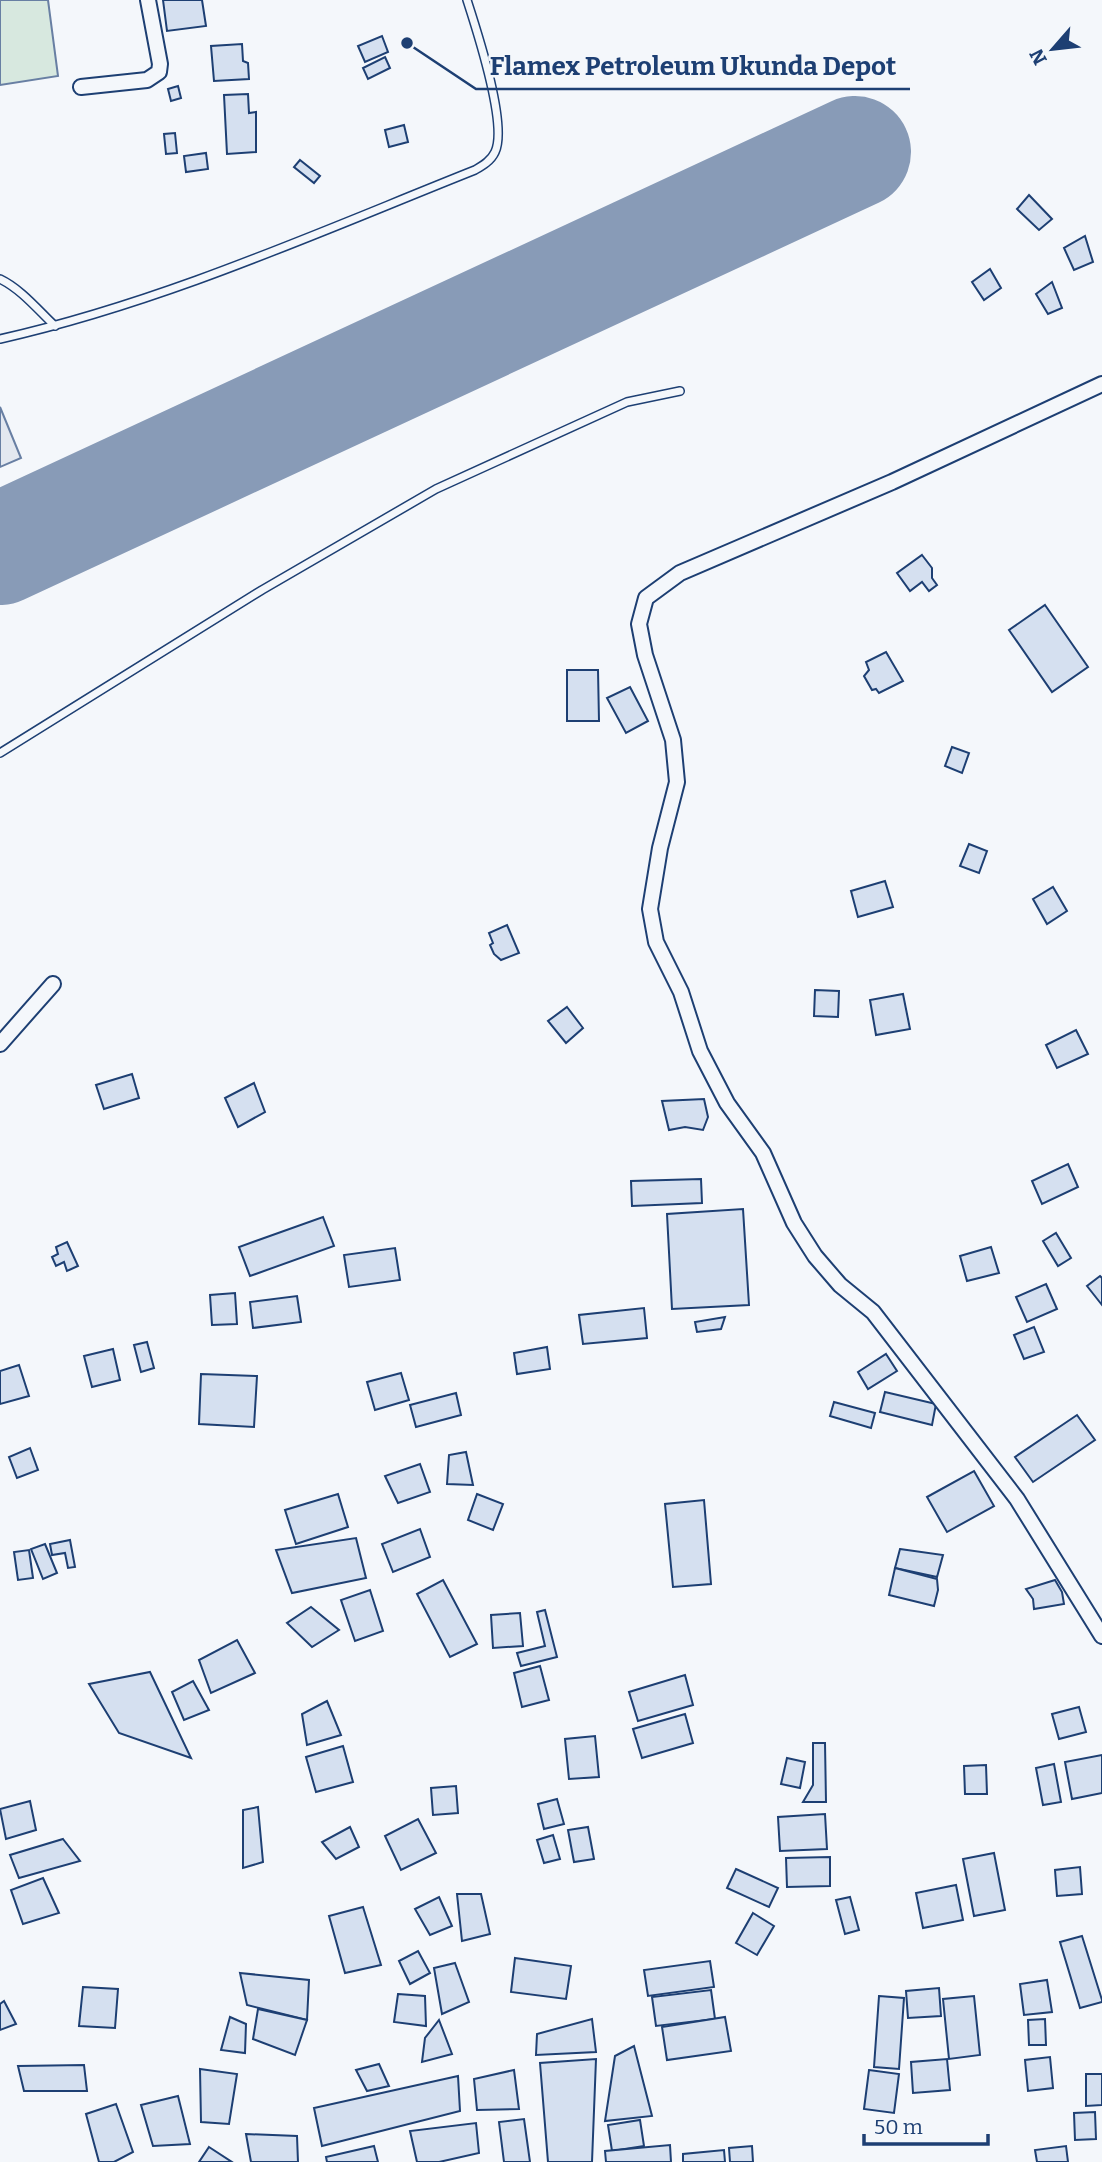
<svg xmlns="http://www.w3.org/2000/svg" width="1102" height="2162" viewBox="0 0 1102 2162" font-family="Bitter,serif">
	<rect width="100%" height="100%" fill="#f4f7fb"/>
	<polygon fill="#d7e8df" stroke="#687fa3" stroke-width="2" points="0,0 48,0 58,76 0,85"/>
	<polygon fill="#e3e8f0" stroke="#687fa3" stroke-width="2" points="0,407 21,458 0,467"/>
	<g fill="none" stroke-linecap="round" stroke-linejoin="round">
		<polyline stroke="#889bb7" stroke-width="112" points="0,549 855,152"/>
	</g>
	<g fill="#d5e0f0" stroke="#1d3f73" stroke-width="2">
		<polygon points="163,0 202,0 206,26 167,31"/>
		<polygon points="382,36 388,52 365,62 358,46"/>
		<polygon points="242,44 243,61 248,63 249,79 214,81 211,46"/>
		<polygon points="385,57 390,68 368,79 363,68"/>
		<polygon points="178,86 181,98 171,101 168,89"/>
		<polygon points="248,94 249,113 256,112 256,152 227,154 224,95"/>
		<polygon points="404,125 408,142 389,147 385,130"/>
		<polygon points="175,133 177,153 166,154 164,134"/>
		<polygon points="206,153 208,169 186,172 184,156"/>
		<polygon points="300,160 320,176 314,183 294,167"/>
		<polygon points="1029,195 1052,219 1039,230 1017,209"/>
		<polygon points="1085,236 1093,262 1074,270 1064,248"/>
		<polygon points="990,269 1001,288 984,300 972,282"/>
		<polygon points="1052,282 1062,308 1048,314 1036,294"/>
		<polygon points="922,555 932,568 932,578 937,585 929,591 922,582 910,591 897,573"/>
		<polygon points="1045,605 1088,667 1052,692 1009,630"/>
		<polygon points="886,652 903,681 879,693 876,689 872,690 864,676 869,670 866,662"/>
		<polygon points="567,670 598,670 599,721 567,721"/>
		<polygon points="630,687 648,721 626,733 607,698"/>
		<polygon points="952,747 969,753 962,773 945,766"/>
		<polygon points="969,844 987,851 979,873 960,866"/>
		<polygon points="885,881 893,907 858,917 851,891"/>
		<polygon points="1053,887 1067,911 1047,924 1033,899"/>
		<polygon points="507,925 519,953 501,960 494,954 490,945 493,943 489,933"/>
		<polygon points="815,990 839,991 838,1017 814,1016"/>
		<polygon points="903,994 910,1029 876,1035 870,1000"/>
		<polygon points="567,1007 583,1028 566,1043 548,1021"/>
		<polygon points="1076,1030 1088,1054 1057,1068 1046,1045"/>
		<polygon points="132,1074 139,1098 104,1109 96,1085"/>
		<polygon points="254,1083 265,1112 238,1127 225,1098"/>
		<polygon points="704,1099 708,1117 703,1130 685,1127 669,1130 662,1101"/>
		<polygon points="1068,1164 1078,1187 1042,1204 1032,1181"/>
		<polygon points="701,1179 702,1203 632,1206 631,1181"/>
		<polygon points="743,1209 749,1305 672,1309 667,1214"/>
		<polygon points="323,1217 334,1246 250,1276 239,1247"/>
		<polygon points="1056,1233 1071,1258 1058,1266 1043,1241"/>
		<polygon points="67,1242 78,1266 67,1271 64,1262 56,1266 52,1257 58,1254 56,1247"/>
		<polygon points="991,1247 999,1273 967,1281 960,1256"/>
		<polygon points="395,1248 400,1280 349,1287 344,1255"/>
		<polygon points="1100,1276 1102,1278 1102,1305 1087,1286"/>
		<polygon points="1046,1284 1057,1309 1027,1322 1016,1297"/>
		<polygon points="235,1293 237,1324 212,1325 210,1295"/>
		<polygon points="297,1296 301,1322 253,1328 250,1302"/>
		<polygon points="644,1308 647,1338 583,1344 579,1315"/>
		<polygon points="725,1317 721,1329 697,1332 695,1322"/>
		<polygon points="1034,1327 1044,1352 1024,1359 1014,1335"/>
		<polygon points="147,1342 154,1368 141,1372 134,1345"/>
		<polygon points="547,1347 550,1369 517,1374 514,1353"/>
		<polygon points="113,1349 120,1380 92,1387 84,1356"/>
		<polygon points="886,1354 897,1371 868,1389 858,1372"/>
		<polygon points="19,1365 29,1396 0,1404 0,1371"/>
		<polygon points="401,1373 409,1400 375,1410 367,1382"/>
		<polygon points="201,1374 257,1376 254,1427 199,1424"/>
		<polygon points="885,1392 936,1404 932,1425 880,1412"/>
		<polygon points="456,1393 461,1415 416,1427 410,1405"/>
		<polygon points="834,1402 875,1413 871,1428 830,1416"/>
		<polygon points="1077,1415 1095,1440 1033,1482 1015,1457"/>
		<polygon points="30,1448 38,1470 17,1478 9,1457"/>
		<polygon points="466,1452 473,1485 447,1484 449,1455"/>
		<polygon points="420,1464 430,1492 398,1503 385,1476"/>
		<polygon points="974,1471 994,1506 947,1532 927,1497"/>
		<polygon points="338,1494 348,1527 296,1544 285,1510"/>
		<polygon points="477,1494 503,1504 493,1530 468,1520"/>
		<polygon points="704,1500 711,1584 673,1587 665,1504"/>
		<polygon points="420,1529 430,1557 393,1572 382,1544"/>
		<polygon points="356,1538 366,1578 292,1593 276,1550"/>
		<polygon points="70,1540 75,1567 68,1568 65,1553 52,1555 50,1544"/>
		<polygon points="45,1544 57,1573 43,1579 31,1549"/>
		<polygon points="900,1549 943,1555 937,1577 895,1568"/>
		<polygon points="29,1550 33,1578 18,1580 14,1552"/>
		<polygon points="895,1568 937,1579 938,1590 934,1606 889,1595"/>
		<polygon points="443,1580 477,1644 450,1657 417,1594"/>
		<polygon points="1055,1580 1062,1592 1064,1604 1034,1609 1033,1599 1026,1589"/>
		<polygon points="370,1590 383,1631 355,1641 341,1600"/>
		<polygon points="311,1607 339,1630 312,1647 287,1623"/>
		<polygon points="545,1610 557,1657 521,1666 517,1653 545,1646 537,1612"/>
		<polygon points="520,1613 523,1646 493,1648 491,1615"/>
		<polygon points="237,1640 255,1673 211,1693 199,1660"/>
		<polygon points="540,1666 549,1700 522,1707 514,1673"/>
		<polygon points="150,1672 191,1758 119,1733 89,1684"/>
		<polygon points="685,1675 693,1705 638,1721 629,1692"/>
		<polygon points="193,1681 209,1710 184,1720 172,1692"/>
		<polygon points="327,1701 341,1735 307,1745 302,1714"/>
		<polygon points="1079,1707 1086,1732 1059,1739 1052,1714"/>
		<polygon points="685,1714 693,1743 642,1758 633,1729"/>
		<polygon points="595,1736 599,1777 569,1779 565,1739"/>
		<polygon points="813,1743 825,1743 826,1802 803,1802 813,1785"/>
		<polygon points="343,1746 353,1782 316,1792 306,1757"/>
		<polygon points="1102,1755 1102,1793 1072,1799 1065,1762"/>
		<polygon points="787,1758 805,1762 800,1788 781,1784"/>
		<polygon points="1054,1764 1061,1802 1043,1805 1036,1768"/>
		<polygon points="986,1765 987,1794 965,1794 964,1766"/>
		<polygon points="456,1786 458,1813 433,1815 431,1788"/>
		<polygon points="557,1799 564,1824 544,1829 538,1804"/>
		<polygon points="30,1801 36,1830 6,1839 0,1809"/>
		<polygon points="258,1807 263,1862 243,1868 243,1810"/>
		<polygon points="825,1814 827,1849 780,1851 778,1817"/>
		<polygon points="418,1819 436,1853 401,1870 385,1836"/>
		<polygon points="350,1827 359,1847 336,1859 322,1842"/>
		<polygon points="588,1827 594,1859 574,1862 568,1830"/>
		<polygon points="553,1835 560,1859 544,1863 537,1840"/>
		<polygon points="63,1839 80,1861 19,1878 10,1855"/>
		<polygon points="994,1853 1005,1910 974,1916 963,1859"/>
		<polygon points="830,1857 830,1886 787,1887 786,1858"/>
		<polygon points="1080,1867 1082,1894 1057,1896 1055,1870"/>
		<polygon points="736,1869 778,1888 769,1907 727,1888"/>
		<polygon points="43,1878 59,1913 23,1924 11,1890"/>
		<polygon points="956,1885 963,1920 923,1928 916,1893"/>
		<polygon points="457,1894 481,1894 490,1934 462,1941"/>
		<polygon points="439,1897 452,1926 430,1935 415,1909"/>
		<polygon points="850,1897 859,1930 845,1934 836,1900"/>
		<polygon points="363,1907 381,1965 345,1973 329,1916"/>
		<polygon points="753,1913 774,1926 757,1955 736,1943"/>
		<polygon points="1082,1936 1102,2000 1102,2002 1080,2008 1060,1942"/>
		<polygon points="418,1951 430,1973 410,1984 399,1961"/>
		<polygon points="515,1958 571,1966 566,1999 511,1992"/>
		<polygon points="710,1961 714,1987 648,1996 644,1970"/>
		<polygon points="455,1963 469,2002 442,2014 434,1968"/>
		<polygon points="240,1973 309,1980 307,2020 247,2005"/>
		<polygon points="1047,1980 1052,2012 1024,2015 1020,1984"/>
		<polygon points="83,1987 118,1989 115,2028 79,2026"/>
		<polygon points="939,1988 941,2016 908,2018 906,1991"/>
		<polygon points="711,1990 715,2019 656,2026 652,1997"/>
		<polygon points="398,1994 425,1996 426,2026 394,2022"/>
		<polygon points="879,1996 904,1998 899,2069 874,2067"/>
		<polygon points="974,1996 980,2055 949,2059 943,1999"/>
		<polygon points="4,2001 16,2024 0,2030 0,2004"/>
		<polygon points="258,2009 307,2020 295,2055 253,2039"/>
		<polygon points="230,2017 246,2024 245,2053 221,2050"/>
		<polygon points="725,2017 731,2051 667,2060 662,2027"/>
		<polygon points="592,2019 596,2052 536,2055 537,2034"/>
		<polygon points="1045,2019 1046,2045 1029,2045 1028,2020"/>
		<polygon points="439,2020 452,2054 422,2062 425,2038"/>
		<polygon points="634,2046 652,2116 605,2121 615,2056"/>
		<polygon points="1050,2057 1053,2088 1028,2091 1025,2060"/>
		<polygon points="596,2059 592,2162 548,2162 540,2063"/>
		<polygon points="947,2059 950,2090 913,2093 911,2062"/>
		<polygon points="379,2064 389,2086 367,2091 356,2070"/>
		<polygon points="84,2065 87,2091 24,2091 18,2066"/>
		<polygon points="200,2069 237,2074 229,2124 201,2122"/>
		<polygon points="514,2070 519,2109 477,2110 474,2079"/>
		<polygon points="869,2070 899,2074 894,2113 864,2109"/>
		<polygon points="1086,2074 1102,2074 1102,2105 1086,2106"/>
		<polygon points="458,2076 460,2111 322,2146 314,2108"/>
		<polygon points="178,2096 190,2144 153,2146 141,2105"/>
		<polygon points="116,2104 133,2152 114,2162 99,2162 86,2114"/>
		<polygon points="1095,2112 1096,2139 1075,2140 1074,2113"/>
		<polygon points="524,2119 530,2162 504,2162 499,2122"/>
		<polygon points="640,2120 644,2146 612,2151 608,2125"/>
		<polygon points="476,2123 479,2153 439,2162 417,2162 410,2131"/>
		<polygon points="246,2134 297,2136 298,2162 251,2162"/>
		<polygon points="670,2145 671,2162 606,2162 605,2151"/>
		<polygon points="374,2146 378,2162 327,2162 326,2157"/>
		<polygon points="752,2146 753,2162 730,2162 729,2148"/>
		<polygon points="1066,2146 1068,2162 1037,2162 1035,2150"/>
		<polygon points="209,2147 232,2162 199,2162"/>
		<polygon points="724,2150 725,2162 683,2162 683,2154"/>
	</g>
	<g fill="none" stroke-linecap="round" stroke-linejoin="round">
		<defs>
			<g id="lane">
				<path d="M0 279C21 289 38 310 55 326"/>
				<path d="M0 339C164 302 319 232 475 170 482 166 491 161 495 152 508 125 477 31 467 0"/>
				<polyline points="0,753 262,590 436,489 627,402 680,391"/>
			</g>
			<g id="street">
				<polyline points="81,87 147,80 159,72 160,64 148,0"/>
				<polyline points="1102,384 892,482 680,573 646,598 639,624 645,655 673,740 677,782 660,848 650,909 656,942 681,992 700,1051 727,1103 763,1153 794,1223 815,1256 840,1285 873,1312 1017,1499 1102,1636"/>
				<polyline points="0,1044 53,984"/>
			</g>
		</defs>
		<use href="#lane" stroke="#1d3f73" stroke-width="10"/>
		<use href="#street" stroke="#1d3f73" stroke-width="18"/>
		<use href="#lane" stroke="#f4f7fb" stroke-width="7"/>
		<use href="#street" stroke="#f4f7fb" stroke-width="14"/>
	</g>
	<path fill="none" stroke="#1d3f73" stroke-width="2.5" d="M407 43L476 89H910"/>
	<circle fill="#1d3f73" stroke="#f4f7fb" stroke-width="2.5" cx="407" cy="43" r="7"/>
	<g font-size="26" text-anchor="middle" font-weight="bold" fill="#1d3f73" stroke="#f4f7fb" stroke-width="5" stroke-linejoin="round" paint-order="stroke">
		<text x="693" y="75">Flamex Petroleum Ukunda Depot</text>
	</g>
	<g transform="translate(1053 49) rotate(242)" stroke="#f4f7fb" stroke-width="5" paint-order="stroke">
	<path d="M0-5L12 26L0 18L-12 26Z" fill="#1d3f73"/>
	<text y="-10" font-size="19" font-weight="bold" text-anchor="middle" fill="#1d3f73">N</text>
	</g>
	<path d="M864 2134v10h124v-10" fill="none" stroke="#1d3f73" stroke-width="3.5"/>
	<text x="874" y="2134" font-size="21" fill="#1d3f73" stroke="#f4f7fb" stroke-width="5" paint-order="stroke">50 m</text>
</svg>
